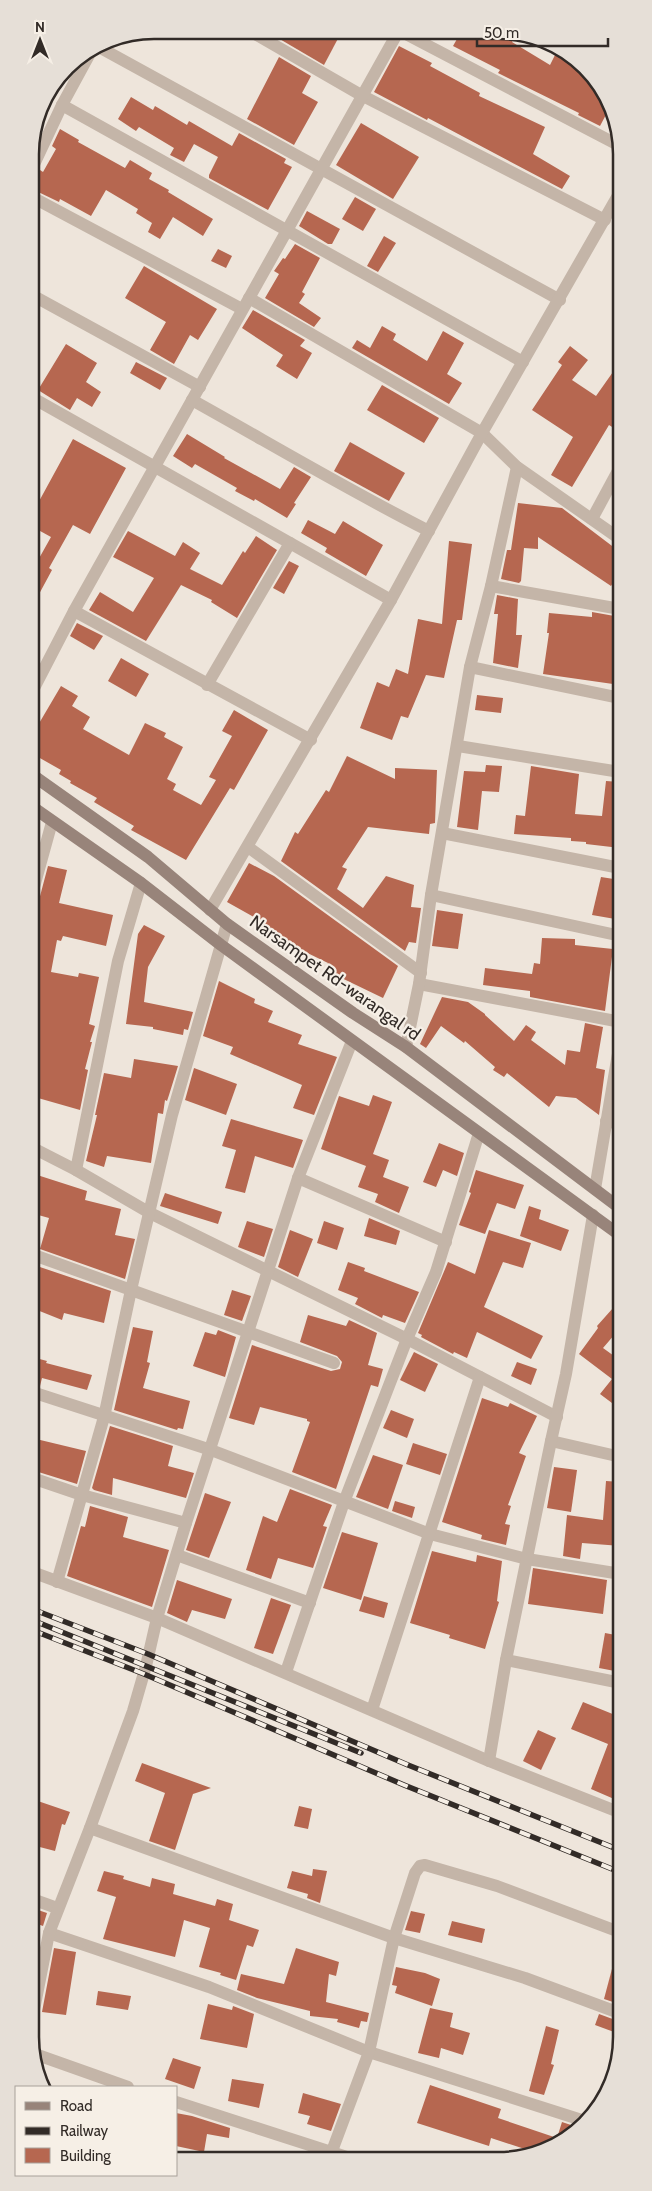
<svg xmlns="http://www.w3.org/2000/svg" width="652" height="2191" viewBox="0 0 652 2191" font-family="Cabin,sans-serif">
	<rect width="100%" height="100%" fill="#eee5db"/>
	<g fill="#b66750">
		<polygon points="266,31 342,31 324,65"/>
		<polygon points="461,32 517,32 512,42 550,65 557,51 586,66 609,109 600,126 578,115 579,113 498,73 500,70 453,46"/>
		<polygon points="399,46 432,63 430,66 480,93 479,96 545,127 533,154 570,176 562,189 428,118 427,120 374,92"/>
		<polygon points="279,57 311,76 302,93 318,102 294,145 247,119"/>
		<polygon points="131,97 153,110 155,106 187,125 189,121 232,146 239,133 286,159 284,163 292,167 268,210 209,178 209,175 218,157 194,144 184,162 170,155 174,148 139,127 136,131 118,119"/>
		<polygon points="361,123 419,157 393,199 336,165"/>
		<polygon points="60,129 79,140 78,142 125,168 130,160 152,173 149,179 169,190 168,192 213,219 203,236 173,217 160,239 148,232 152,223 136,213 138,209 106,190 91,216 60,199 59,202 30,188 30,181 35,179 40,170 43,172 56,149 52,146"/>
		<polygon points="355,197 376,209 363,231 342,219"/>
		<polygon points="307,211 340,229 332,244 328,244 299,226"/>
		<polygon points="384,236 396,243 378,272 367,266"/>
		<polygon points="295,244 320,258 302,292 305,294 299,303 321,318 314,327 265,298 279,274 274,271 283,258 285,259"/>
		<polygon points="218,249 232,256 226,268 211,261"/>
		<polygon points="144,266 217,309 198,340 190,335 174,364 150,350 166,322 125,298"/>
		<polygon points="253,310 305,340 300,346 312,353 297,379 276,366 283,355 242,328"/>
		<polygon points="382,326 396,334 393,340 427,361 443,331 464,343 447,374 462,383 449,404 352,348 357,340 370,348"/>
		<polygon points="66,344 97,363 86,382 101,392 92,407 77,398 70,410 38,390"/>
		<polygon points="570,346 588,360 572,380 596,396 620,362 620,432 609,425 572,487 551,475 573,437 532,410 562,365 558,362"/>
		<polygon points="136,362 167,378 160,390 130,373"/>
		<polygon points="382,385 439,418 424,443 367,410"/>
		<polygon points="187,434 225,457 224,458 280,489 294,467 311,477 294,503 296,504 287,518 255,499 254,501 235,491 237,488 195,464 192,468 173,456"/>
		<polygon points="73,439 126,468 90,534 73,525 49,568 52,570 31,609 31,558 37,562 51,537 31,526 31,516"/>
		<polygon points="350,442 405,473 389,501 334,471"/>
		<polygon points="518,503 562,508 620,552 620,572 611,586 538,537 538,549 524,548 521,581 519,583 501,579 507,550 511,550"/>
		<polygon points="308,520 335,534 343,521 383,545 366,576 325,552 327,548 301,533"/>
		<polygon points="128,531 175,556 183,542 200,553 190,569 222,585 243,551 245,553 256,536 277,550 237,618 211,602 212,600 181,585 146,641 89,610 100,592 133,612 154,578 113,557"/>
		<polygon points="449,541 472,544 462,620 457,620 444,678 426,675 408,718 401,716 392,740 360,728 377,682 389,687 396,669 408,674 418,619 442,624"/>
		<polygon points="289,561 299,566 284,594 273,588"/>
		<polygon points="497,595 518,599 516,635 522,635 518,668 493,663 498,614 494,614"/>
		<polygon points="592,612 620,617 620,685 543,674 549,633 547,633 549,613 592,617"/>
		<polygon points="77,623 103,636 94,650 70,636"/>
		<polygon points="121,658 149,674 136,697 108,681"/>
		<polygon points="61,686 78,696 72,706 90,717 83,729 129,755 145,723 166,733 164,737 183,747 167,779 176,784 173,790 201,805 216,780 209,777 232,736 222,731 234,710 268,730 234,790 230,788 186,860 131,830 134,826 94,802 97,798 70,783 71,781 59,774 61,770 31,753 31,737"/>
		<polygon points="477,695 503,698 501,713 475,710"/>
		<polygon points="347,756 395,779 395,768 437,770 435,823 430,824 429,834 368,827 342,867 347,869 337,889 363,908 386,876 414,885 411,907 421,908 416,943 409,942 405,951 281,861 295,832 298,834 326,790 329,792"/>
		<polygon points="486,765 502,766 499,792 482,791 478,830 457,827 464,771 485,772"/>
		<polygon points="531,766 579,774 575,814 602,816 606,781 620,782 620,848 586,844 586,842 571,841 571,838 514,834 516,815 525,816"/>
		<polygon points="249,863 274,876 398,966 383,998 325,970 328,963 289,944 258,925 261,921 227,902"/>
		<polygon points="48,866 67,870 59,903 113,915 106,946 63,936 61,941 57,940 51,972 78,977 79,973 99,977 89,1024 95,1026 90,1042 92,1042 85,1069 88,1070 80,1110 31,1096 31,906 36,904 39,900"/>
		<polygon points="601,877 620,880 621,920 592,915"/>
		<polygon points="437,910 463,914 458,949 432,946"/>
		<polygon points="144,925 165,936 148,967 144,1002 193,1012 188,1030 184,1029 183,1035 153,1029 153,1027 126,1024 138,934"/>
		<polygon points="542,938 575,939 575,945 613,949 605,1011 530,997 530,991 483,985 485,968 532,974 534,963 540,964"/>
		<polygon points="219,981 255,999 254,1003 273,1011 268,1022 302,1035 298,1044 337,1057 314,1115 293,1108 302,1085 230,1054 233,1047 203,1036"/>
		<polygon points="442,997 468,1002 485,1014 485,1015 514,1041 526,1025 536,1032 531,1040 565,1065 567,1050 580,1052 585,1023 603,1027 596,1068 605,1070 599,1115 576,1098 556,1096 549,1107 507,1073 504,1077 493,1070 495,1067 465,1041 464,1043 441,1026 426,1048 420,1044"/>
		<polygon points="134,1059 178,1066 169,1095 167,1101 165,1100 163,1114 158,1113 151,1163 107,1156 104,1167 86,1161 97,1115 95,1115 104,1073 131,1078"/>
		<polygon points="194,1068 237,1084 226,1115 185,1100"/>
		<polygon points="373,1095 392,1102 373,1154 389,1160 383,1177 409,1187 399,1213 375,1202 378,1194 358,1187 366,1166 321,1149 339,1096 369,1106"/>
		<polygon points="231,1119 303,1140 293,1168 255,1156 245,1193 225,1188 236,1150 222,1146"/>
		<polygon points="439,1143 464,1153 457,1176 443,1170 436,1187 423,1182"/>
		<polygon points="476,1170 524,1185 515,1209 497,1203 485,1234 459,1225 471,1193 469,1192"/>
		<polygon points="31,1173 87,1191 85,1200 121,1209 115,1235 135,1239 125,1279 40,1249 49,1218 31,1213"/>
		<polygon points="165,1193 222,1212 218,1224 160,1206"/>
		<polygon points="529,1206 541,1210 539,1219 569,1230 561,1251 520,1236"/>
		<polygon points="369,1218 400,1231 396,1245 364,1236"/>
		<polygon points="247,1221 273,1229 264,1257 238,1247"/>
		<polygon points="324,1221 344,1228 337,1250 317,1243"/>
		<polygon points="290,1230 313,1239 298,1277 278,1267"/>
		<polygon points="489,1230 531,1243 523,1268 503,1262 484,1307 543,1336 531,1359 477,1332 467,1358 454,1352 453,1354 421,1337 422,1335 418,1333 448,1262 475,1274"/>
		<polygon points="348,1262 365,1268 364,1271 419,1292 405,1323 383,1315 382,1318 355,1304 358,1298 338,1290"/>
		<polygon points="31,1264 111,1291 104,1323 64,1313 62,1320 32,1308"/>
		<polygon points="232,1290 251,1296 242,1321 224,1315"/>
		<polygon points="621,1299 621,1327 603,1348 621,1361 621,1390 612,1403 600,1394 612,1379 579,1354 598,1328 597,1326"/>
		<polygon points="308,1315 346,1326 349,1320 377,1333 368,1365 383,1369 378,1387 371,1385 336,1489 292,1472 310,1422 307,1421 307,1419 260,1407 254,1425 229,1418 252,1345 331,1371 340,1369 342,1362 337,1356 300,1342"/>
		<polygon points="133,1327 153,1331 147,1362 150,1363 143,1388 190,1401 183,1429 178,1428 177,1430 114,1410"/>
		<polygon points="218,1330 236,1337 225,1377 193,1366 205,1332 216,1335"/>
		<polygon points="414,1352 438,1364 425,1392 400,1380"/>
		<polygon points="32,1357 47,1361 46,1363 92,1375 87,1390 42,1378 40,1386 32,1384"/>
		<polygon points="517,1362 537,1369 531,1385 511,1376"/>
		<polygon points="482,1398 508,1407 510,1403 537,1416 519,1453 526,1456 508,1505 511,1506 505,1524 510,1525 506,1545 481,1539 482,1535 442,1522"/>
		<polygon points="391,1410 414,1419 407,1438 383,1428"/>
		<polygon points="110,1426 173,1446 168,1466 194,1473 186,1498 113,1478 112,1495 94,1490 92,1488"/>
		<polygon points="32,1438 86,1451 77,1484 32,1470"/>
		<polygon points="413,1443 447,1454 440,1475 406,1464"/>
		<polygon points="373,1455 403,1465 388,1509 356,1497"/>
		<polygon points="554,1467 577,1470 571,1512 547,1508"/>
		<polygon points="606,1481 621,1482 621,1546 582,1543 580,1559 563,1556 567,1515 603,1520"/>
		<polygon points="290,1489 332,1505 323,1526 327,1527 313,1568 278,1558 271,1579 246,1570 263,1516 277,1522"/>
		<polygon points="205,1493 231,1502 209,1558 186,1550"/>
		<polygon points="395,1501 415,1507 412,1518 392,1511"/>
		<polygon points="90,1506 128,1517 123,1537 169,1550 152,1607 67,1576 81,1526 85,1527"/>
		<polygon points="342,1532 378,1543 361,1600 323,1588"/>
		<polygon points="432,1551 476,1562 477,1555 502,1561 497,1601 499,1602 485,1649 449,1638 450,1635 410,1623"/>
		<polygon points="533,1568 607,1580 603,1614 528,1604"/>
		<polygon points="177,1580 232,1599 225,1619 192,1610 187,1622 167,1613"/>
		<polygon points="364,1596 388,1603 384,1618 359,1611"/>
		<polygon points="271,1598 291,1605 273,1654 254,1648"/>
		<polygon points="605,1633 621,1636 620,1672 599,1668"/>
		<polygon points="583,1702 620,1717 621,1713 621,1802 591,1789 608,1744 571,1729"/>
		<polygon points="538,1730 556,1738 541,1770 523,1761"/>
		<polygon points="142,1763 211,1788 193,1794 175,1850 149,1841 165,1793 135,1781"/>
		<polygon points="32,1799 70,1812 65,1825 62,1824 55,1851 32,1845"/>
		<polygon points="299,1806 312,1809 308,1829 294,1826"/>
		<polygon points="313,1869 327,1871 320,1903 307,1898 308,1894 287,1888 292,1871 312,1876"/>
		<polygon points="104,1871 124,1876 123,1879 150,1887 152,1878 175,1884 173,1894 215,1906 217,1899 233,1904 229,1920 259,1930 253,1947 247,1945 236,1980 220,1975 221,1973 199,1967 210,1928 184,1920 175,1957 103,1939 116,1897 97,1891"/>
		<polygon points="32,1908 47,1913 43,1926 32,1922"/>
		<polygon points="411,1911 425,1914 420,1933 405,1930"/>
		<polygon points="452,1921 485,1929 482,1943 448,1935"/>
		<polygon points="54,1948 76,1952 66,2015 42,2012"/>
		<polygon points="296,1948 339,1962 336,1976 329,1974 326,2002 369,2013 367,2022 361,2021 359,2028 337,2022 338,2019 310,2016 310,2011 257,1998 237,1990 241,1974 284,1984"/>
		<polygon points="617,1950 622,1950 622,2005 604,1999"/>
		<polygon points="396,1967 425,1973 440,1979 432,2006 395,1993 397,1986 392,1985"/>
		<polygon points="98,1991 131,1996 128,2010 96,2005"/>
		<polygon points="208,2004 232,2010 233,2006 254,2014 247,2048 200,2039"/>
		<polygon points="430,2008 453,2013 450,2027 470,2033 463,2055 441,2048 439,2058 418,2053"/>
		<polygon points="599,2014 618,2021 614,2032 595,2025"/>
		<polygon points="546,2026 559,2030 551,2064 554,2065 544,2095 529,2091"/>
		<polygon points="173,2058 201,2067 194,2089 165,2079"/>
		<polygon points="232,2079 264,2084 259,2108 228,2101"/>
		<polygon points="430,2085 501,2109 498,2118 557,2138 562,2122 580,2128 560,2144 537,2153 491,2138 489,2146 417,2123"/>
		<polygon points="303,2093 341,2104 331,2131 307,2124 310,2116 298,2113"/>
		<polygon points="176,2113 192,2116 230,2128 229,2138 207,2134 204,2152 176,2146"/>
	</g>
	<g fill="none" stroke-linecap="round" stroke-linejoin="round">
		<g stroke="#c4b5a8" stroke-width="12">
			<polyline points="250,31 361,95 605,220"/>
			<polyline points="402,32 620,146"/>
			<polyline points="97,46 560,300"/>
			<polyline points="62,105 523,362"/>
			<polyline points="30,173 62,105 93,48"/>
			<polyline points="30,196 242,309"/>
			<polyline points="30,294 200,387"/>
			<polyline points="249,298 482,433 517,467 620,539"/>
			<polyline points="31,397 391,600"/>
			<path d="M192 400C271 444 348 490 429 531"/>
			<polyline points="592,519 620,467"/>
			<polyline points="491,586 620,609"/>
			<polyline points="74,611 311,740"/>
			<polyline points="470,667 620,698"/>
			<polyline points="207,685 290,543"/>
			<polyline points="31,694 74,611 398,32"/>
			<polyline points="458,746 620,772"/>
			<polyline points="442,833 620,868"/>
			<polyline points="248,847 421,973"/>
			<polyline points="431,895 621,936"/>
			<polyline points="31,898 52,822"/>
			<polyline points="210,910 391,600 482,433 620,192"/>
			<polyline points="419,984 621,1022"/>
			<polyline points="406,1047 419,984 431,895 470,667 491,586 517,467"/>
			<polyline points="606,1121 621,1124"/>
			<polyline points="31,1147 76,1170 150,1213 407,1339 557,1417"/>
			<polyline points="76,1170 118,961 141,883"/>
			<polyline points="298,1178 446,1242"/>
			<polyline points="595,1189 621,1036"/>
			<polyline points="31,1254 334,1363"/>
			<polyline points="32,1392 211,1450 430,1534 527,1559 621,1574"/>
			<polyline points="551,1441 621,1457"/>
			<polyline points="32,1478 82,1495 186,1523 298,1178 352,1041"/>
			<polyline points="177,1555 310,1603"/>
			<polyline points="32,1572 157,1618 489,1761 621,1813"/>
			<polyline points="57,1582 104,1417 131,1290 172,1115 227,924"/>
			<polyline points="506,1660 621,1683"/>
			<polyline points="286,1672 344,1502 407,1339 436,1272 479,1133"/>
			<polyline points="372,1710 480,1377"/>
			<polyline points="489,1761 506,1660 551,1441 566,1374 593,1215"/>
			<polyline points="90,1828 394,1938 525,1978 622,2014"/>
			<polyline points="32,1899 57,1908"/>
			<polyline points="49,1933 209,1987 369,2052 588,2122"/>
			<polyline points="32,2020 49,1933 90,1828 133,1711 146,1666 157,1618 186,1523"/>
			<polyline points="32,2053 128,2087"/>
			<polyline points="176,2102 353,2159"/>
			<polyline points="329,2159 369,2052 394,1938 415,1873 420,1866 425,1865 497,1886 622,1933"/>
		</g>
		<g stroke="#98847a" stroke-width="12">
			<polyline points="31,774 148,857 227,924 353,1013 406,1047 621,1209"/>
			<polyline points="31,806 141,883 221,945 621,1236"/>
		</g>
		<defs>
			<g id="rail">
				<polyline points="32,1609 148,1654 408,1765 622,1851"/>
				<polyline points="32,1620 361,1753"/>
				<polyline points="32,1630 144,1674 404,1785 622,1873"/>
			</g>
		</defs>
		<use href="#rail" stroke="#322b27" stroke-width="5.5"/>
		<use href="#rail" stroke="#f6efe6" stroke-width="4" stroke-dasharray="11" stroke-linecap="butt"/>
	</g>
	<g text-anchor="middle" stroke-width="4.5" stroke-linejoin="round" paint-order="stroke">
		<g font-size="18" fill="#322b27" stroke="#f6efe6">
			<text transform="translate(335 978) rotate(35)" y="6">Narsampet Rd-warangal rd</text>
		</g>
	</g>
	<path d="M0 0H652V2191H0ZM154 39H498A115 115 0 0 1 613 154V2037A115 115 0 0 1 498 2152H154A115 115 0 0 1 39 2037V154A115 115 0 0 1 154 39Z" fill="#e6dfd7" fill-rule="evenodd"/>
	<path fill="none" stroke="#322b27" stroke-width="2.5" d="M154 39H498A115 115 0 0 1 613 154V2037A115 115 0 0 1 498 2152H154A115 115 0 0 1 39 2037V154A115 115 0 0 1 154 39Z"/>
	<rect x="15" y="2086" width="162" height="90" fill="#f6efe6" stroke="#a8a19a"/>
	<rect x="25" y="2102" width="25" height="8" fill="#98847a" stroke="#a8a19a"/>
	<text x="60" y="2111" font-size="15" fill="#322b27">Road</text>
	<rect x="25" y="2127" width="25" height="8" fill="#322b27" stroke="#a8a19a"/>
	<text x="60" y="2136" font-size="15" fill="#322b27">Railway</text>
	<rect x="25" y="2148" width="25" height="15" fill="#b66750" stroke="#a8a19a"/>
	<text x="60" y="2161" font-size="15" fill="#322b27">Building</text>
	<g transform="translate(40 40)" stroke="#f6efe6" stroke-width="4" paint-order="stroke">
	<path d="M0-4L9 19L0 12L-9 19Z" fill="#322b27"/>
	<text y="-8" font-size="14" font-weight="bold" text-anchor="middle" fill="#322b27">N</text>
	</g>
	<path d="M477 38v8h131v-8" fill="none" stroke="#322b27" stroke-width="2.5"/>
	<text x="484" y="38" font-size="15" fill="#322b27" stroke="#f6efe6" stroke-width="4" paint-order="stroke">50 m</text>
</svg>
